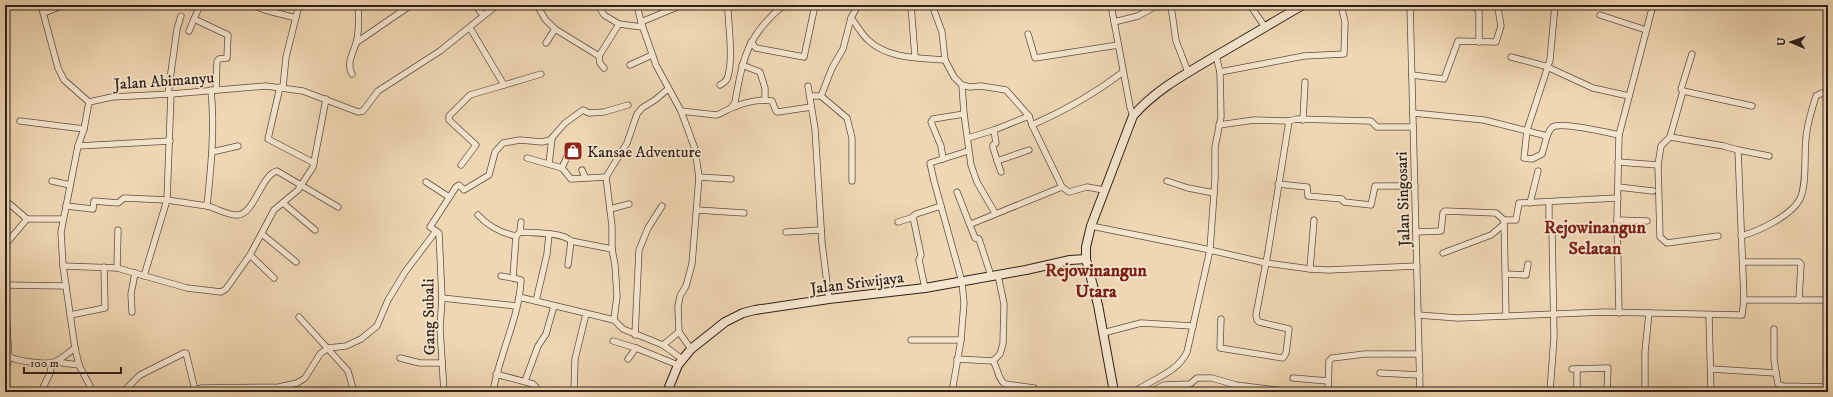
<svg xmlns="http://www.w3.org/2000/svg" width="1833" height="397" viewBox="0 0 1833 397" font-family="'IM FELL DW Pica',serif">
	<rect width="100%" height="100%" fill="#efd7b3"/>
	<filter id="stains"><feTurbulence type="fractalNoise" baseFrequency=".005" numOctaves="4"/><feColorMatrix values="0 0 0 0 .2 0 0 0 0 .09 0 0 0 0 .02 0 0 0 .5 -.17"/></filter>
	<radialGradient id="worn" r=".72"><stop offset=".6" stop-color="#630" stop-opacity="0"/><stop offset="1" stop-color="#630" stop-opacity=".3"/></radialGradient>
	<g fill="none" stroke-linecap="round" stroke-linejoin="round">
		<defs>
			<g id="street">
				<polyline points="41,5 58,68 64,80 89,102"/>
				<polyline points="252,5 265,10 296,18"/>
				<polyline points="475,5 483,15"/>
				<polyline points="537,5 545,19 555,29 599,56"/>
				<polyline points="598,5 604,15 619,24"/>
				<polyline points="637,5 641,22 656,65 681,111 695,149 699,177 692,264 686,286 680,296 678,307 679,332 691,349"/>
				<path d="M858 5 851 18C857 25 862 35 868 40 888 59 919 58 945 60"/>
				<polyline points="911,5 915,57"/>
				<polyline points="932,5 942,32 945,60 954,77 962,85 970,87 981,86 1006,90 1029,116 1032,125 1062,187 971,224"/>
				<polyline points="1009,5 1012,5"/>
				<polyline points="1111,5 1130,107 1133,116"/>
				<polyline points="1250,5 1265,27"/>
				<polyline points="1410,5 1420,392"/>
				<polyline points="1473,5 1479,11 1479,42"/>
				<polyline points="1171,6 1176,41 1188,72"/>
				<polyline points="44,13 64,5"/>
				<polyline points="1600,15 1646,30"/>
				<polyline points="194,19 228,35 227,58 219,59 217,61 216,90"/>
				<polyline points="641,22 682,5"/>
				<polyline points="1114,22 1138,16 1154,7 1173,6"/>
				<polyline points="470,28 504,85 541,74"/>
				<polyline points="189,31 200,5"/>
				<polyline points="1028,34 1035,58 1118,45"/>
				<polyline points="357,42 411,5"/>
				<polyline points="751,42 756,48 804,57 814,10"/>
				<polyline points="546,43 555,29"/>
				<polyline points="1511,57 1545,66 1593,88 1629,96"/>
				<polyline points="630,65 652,55"/>
				<polyline points="742,65 760,72 765,88 765,100"/>
				<polyline points="604,68 600,63 599,56 619,24 642,27"/>
				<polyline points="1220,72 1304,56 1344,54 1345,22 1341,5"/>
				<path d="M352 74C346 63 353 54 356 43 359 34 359 15 358 5"/>
				<polyline points="1412,75 1444,79 1458,41 1496,42 1501,26 1498,8 1499,6 1505,5"/>
				<path d="M720 85C724 83 727 81 728 76 733 58 729 30 728 11L725 5"/>
				<polyline points="962,85 964,114 971,165 977,182 995,213"/>
				<polyline points="808,86 815,129 822,243 829,299"/>
				<polyline points="280,87 268,139 314,163"/>
				<polyline points="283,87 286,57 299,5"/>
				<polyline points="1683,91 1752,106"/>
				<polyline points="168,94 177,29 181,16"/>
				<polyline points="810,96 821,96 832,68 843,49 851,18"/>
				<polyline points="821,96 847,118 852,138 852,181"/>
				<path d="M732 107 735 102C743 58 747 35 784 5"/>
				<path d="M681 111 716 115C724 113 727 109 734 107 745 102 760 99 772 101L776 111 778 112 811 107"/>
				<path d="M1413 113 1484 120 1547 136C1549 132 1550 127 1555 126 1568 123 1605 132 1619 135"/>
				<polyline points="1303,120 1305,82"/>
				<polyline points="20,121 84,129"/>
				<path d="M1032 125C1066 110 1093 95 1123 72"/>
				<polyline points="1219,125 1254,120 1289,121 1296,119 1371,121 1377,127 1413,127"/>
				<polyline points="994,130 996,143 993,145 993,148 1001,172"/>
				<polyline points="1547,136 1542,154 1532,159 1524,158 1527,130 1550,60 1555,5"/>
				<polyline points="1670,137 1724,146 1738,150 1769,156"/>
				<polyline points="968,138 994,130 1029,116"/>
				<polyline points="78,146 170,141"/>
				<polyline points="212,152 238,146"/>
				<polyline points="569,152 562,168 571,179 606,177"/>
				<polyline points="527,158 562,168"/>
				<polyline points="943,159 941,146 931,122 933,119 964,114"/>
				<polyline points="997,161 1029,150"/>
				<polyline points="1618,162 1658,165 1661,146 1670,137 1683,91 1681,89 1692,54"/>
				<polyline points="549,164 552,138"/>
				<polyline points="461,165 476,145 449,120 449,116 470,95 504,85"/>
				<polyline points="1658,165 1660,237 1667,243 1718,236"/>
				<polyline points="582,170 585,177"/>
				<polyline points="699,177 731,179"/>
				<polyline points="52,181 70,185"/>
				<polyline points="1167,181 1188,188 1214,193"/>
				<polyline points="426,182 449,197"/>
				<polyline points="1278,184 1307,187 1308,196 1342,199 1344,202 1371,205 1375,186 1415,186"/>
				<polyline points="1062,187 1069,192 1087,187 1104,190"/>
				<polyline points="1618,187 1653,191"/>
				<polyline points="957,192 975,238 979,239 991,276"/>
				<polyline points="5,200 27,219 63,219"/>
				<polyline points="1549,202 1549,226 1552,228 1554,337 1550,392"/>
				<polyline points="283,203 315,230"/>
				<polyline points="1530,203 1538,171"/>
				<path d="M66 206 93 209 94 201 118 203 124 198 167 200 207 206C211 167 215 129 211 90"/>
				<path d="M207 206C216 208 229 216 238 215 255 213 261 175 277 171L338 207"/>
				<polyline points="610,209 629,204"/>
				<polyline points="697,210 744,213"/>
				<path d="M478 215C489 227 501 233 516 236L520 232C533 233 563 232 571 241L612 249"/>
				<polyline points="913,217 921,255 919,260 925,288"/>
				<polyline points="1504,220 1506,316"/>
				<polyline points="1617,220 1647,221"/>
				<polyline points="898,222 911,218 916,214 941,206"/>
				<polyline points="1091,226 1201,248 1266,263 1310,269 1328,270 1417,266"/>
				<polyline points="436,231 430,227 456,187 459,185 464,190 489,175 495,152 503,143 520,140 542,142 550,140 565,123 583,110 589,113 604,112 628,105"/>
				<polyline points="520,232 521,222"/>
				<polyline points="786,232 821,230"/>
				<polyline points="1416,232 1441,231 1443,213 1445,211 1496,213 1504,220 1516,220 1519,203 1618,198"/>
				<polyline points="262,234 296,262"/>
				<path d="M1741 236C1759 231 1791 216 1800 199 1807 184 1804 155 1806 138 1807 124 1812 109 1816 96L1822 93H1828"/>
				<polyline points="5,245 27,219"/>
				<polyline points="1443,253 1491,235 1503,225"/>
				<polyline points="250,255 274,278"/>
				<polyline points="1743,262 1799,262 1801,264 1799,300"/>
				<polyline points="568,265 571,241"/>
				<polyline points="63,266 117,268 187,288 221,292 226,289 250,255 274,210 298,190 313,167 326,99"/>
				<polyline points="117,268 118,230"/>
				<polyline points="1310,269 1314,220"/>
				<polyline points="1506,274 1526,275 1528,264"/>
				<polyline points="144,276 167,200 171,94"/>
				<polyline points="501,276 513,278"/>
				<polyline points="5,285 66,286"/>
				<polyline points="5,297 9,358 5,372"/>
				<polyline points="519,297 614,320 623,329 663,345 679,332"/>
				<polyline points="442,298 516,306"/>
				<polyline points="1744,300 1828,300"/>
				<polyline points="536,301 547,254 549,234"/>
				<polyline points="132,312 131,294 135,273"/>
				<polyline points="1619,313 1617,220 1619,135 1653,5"/>
				<polyline points="70,315 105,308 104,267"/>
				<polyline points="1418,315 1458,318 1605,312 1742,315 1744,300 1738,150"/>
				<polyline points="1709,315 1711,392"/>
				<polyline points="299,317 348,371 354,392"/>
				<polyline points="1221,319 1220,348 1283,358 1286,353 1289,329 1259,322 1257,320 1256,315 1268,252 1289,121"/>
				<polyline points="614,320 617,296 615,265 612,249 612,226 606,177 627,143 637,114 642,108 655,100 668,89"/>
				<polyline points="1774,329 1774,360 1778,384 1783,386 1828,387"/>
				<polyline points="1103,333 1141,323 1193,326"/>
				<polyline points="635,335 639,250 648,228 662,206"/>
				<polyline points="911,340 961,340"/>
				<polyline points="613,341 636,348 678,365"/>
				<polyline points="663,345 682,359"/>
				<path d="M5 354C12 361 44 365 54 362 61 360 69 352 75 348"/>
				<polyline points="400,358 420,363 442,363"/>
				<polyline points="628,359 636,348"/>
				<path d="M957 359 993 361C998 368 998 380 1005 384L1034 388"/>
				<polyline points="993,361 1000,354 1003,344 1004,304 998,275"/>
				<polyline points="55,362 79,365"/>
				<polyline points="1572,369 1608,368 1607,392"/>
				<polyline points="1577,369 1577,392"/>
				<polyline points="1711,369 1776,373"/>
				<polyline points="1380,373 1420,375"/>
				<polyline points="496,374 533,384 536,387 536,392"/>
				<polyline points="1293,378 1328,381"/>
				<polyline points="5,381 6,371"/>
				<polyline points="525,381 538,346 546,334 554,306"/>
				<polyline points="608,391 618,392"/>
				<polyline points="41,392 50,373 52,363"/>
				<polyline points="93,392 79,365 75,348 63,266 61,232 78,146 84,129 89,102 112,97 171,94 266,86 303,91 358,112 363,111 378,91 440,51 497,5"/>
				<polyline points="123,392 140,375 184,353 186,353 195,390"/>
				<polyline points="184,392 202,388 279,387 297,383 305,378 320,354 328,348 346,346 361,339 377,326 388,300 405,272 436,231 439,233 442,298 440,328 444,392"/>
				<path d="M493 392C499 354 519 319 521 280L513 278 516 236"/>
				<polyline points="574,392 575,359 586,314"/>
				<polyline points="952,392 961,340 964,303 962,282 934,181 930,163 968,151"/>
				<path d="M1134 392C1151 380 1178 372 1187 352L1210 250 1215 179V147L1221 117 1220 72 1216 56"/>
				<polyline points="1151,392 1164,385 1190,384 1197,378 1212,378 1236,385 1293,392"/>
				<polyline points="1328,392 1329,361 1332,358 1365,354 1419,354"/>
				<polyline points="1645,392 1645,352 1649,313"/>
			</g>
			<g id="secondary">
				<polyline points="667,392 678,365 691,349 725,322 743,313 755,310 829,299 925,288 1026,270 1070,260 1086,259"/>
				<path d="M1114 392 1098 305 1086 259V247L1091 226 1133 116C1156 89 1189 72 1219 54 1247 38 1275 21 1303 5"/>
			</g>
		</defs>
		<use href="#street" stroke="#5f4e40" stroke-width="7"/>
		<use href="#secondary" stroke="#2f2019" stroke-width="10"/>
		<use href="#street" stroke="#f5e5ce" stroke-width="5.5"/>
		<use href="#secondary" stroke="#f5e5ce" stroke-width="8"/>
	</g>
	<defs>
		<symbol id="shop-square" viewBox="-11 -11 22 22"><rect x="-9" y="-9" width="18" height="18" rx="4" fill="#8f2418" stroke="#f5e5ce"/><path d="M-5-2.5h2.3a2.7 3.5 0 0 1 5.4 0H5L5.5 6h-11ZM-1.5-2.5h3a1.5 2.3 0 0 0-3 0Z" fill="#fff"/></symbol>
	</defs>
	<g fill-rule="evenodd">
		<use href="#shop-square" x="562" y="140" width="22" height="22"/>
	</g>
	<g text-anchor="middle" stroke-width="3.5" stroke-linejoin="round" paint-order="stroke">
		<g font-size="16" fill="#2f2019" stroke="#f5e5ce">
			<text transform="translate(164 80) rotate(-4)" y="6">Jalan Abimanyu</text>
			<text transform="translate(1402 199) rotate(-92)" y="6">Jalan Singosari</text>
			<text transform="translate(857 282) rotate(-7)" y="6">Jalan Sriwijaya</text>
			<text transform="translate(428 317) rotate(-91)" y="6">Gang Subali</text>
		</g>
		<g font-size="16" fill="#2f2019" stroke="#f5e5ce" text-anchor="start">
			<text x="587" y="157">Kansae Adventure</text>
		</g>
		<g font-size="18" font-weight="bold" fill="#7a1f14" stroke="#f5e5ce">
			<text x="1595" y="233">Rejowinangun<tspan x="1595" dy="21">Selatan</tspan></text>
			<text x="1096" y="276">Rejowinangun<tspan x="1096" dy="21">Utara</tspan></text>
		</g>
	</g>
	<rect width="1833" height="397" fill="none" stroke="#efd7b3" stroke-width="20"/>
	<rect x="6" y="6" width="1821" height="385" fill="none" stroke="#2f2019" stroke-width="2"/>
	<rect x="10" y="10" width="1813" height="377" fill="none" stroke="#2f2019"/>
	<g transform="translate(1791 42) rotate(272)" stroke="#f5e5ce" stroke-width="3" paint-order="stroke">
	<path d="M0-3L7 15L0 10L-7 15Z" fill="#2f2019"/>
	<text y="-6" font-size="11" font-weight="bold" text-anchor="middle" fill="#2f2019">U</text>
	</g>
	<path d="M24 367v6h97v-6" fill="none" stroke="#2f2019" stroke-width="2"/>
	<text x="30" y="367" font-size="12" fill="#2f2019" stroke="#f5e5ce" stroke-width="3" paint-order="stroke">100 m</text>
	<rect width="100%" height="100%" filter="url(#stains)"/>
	<rect width="100%" height="100%" fill="url(#worn)"/>
</svg>
